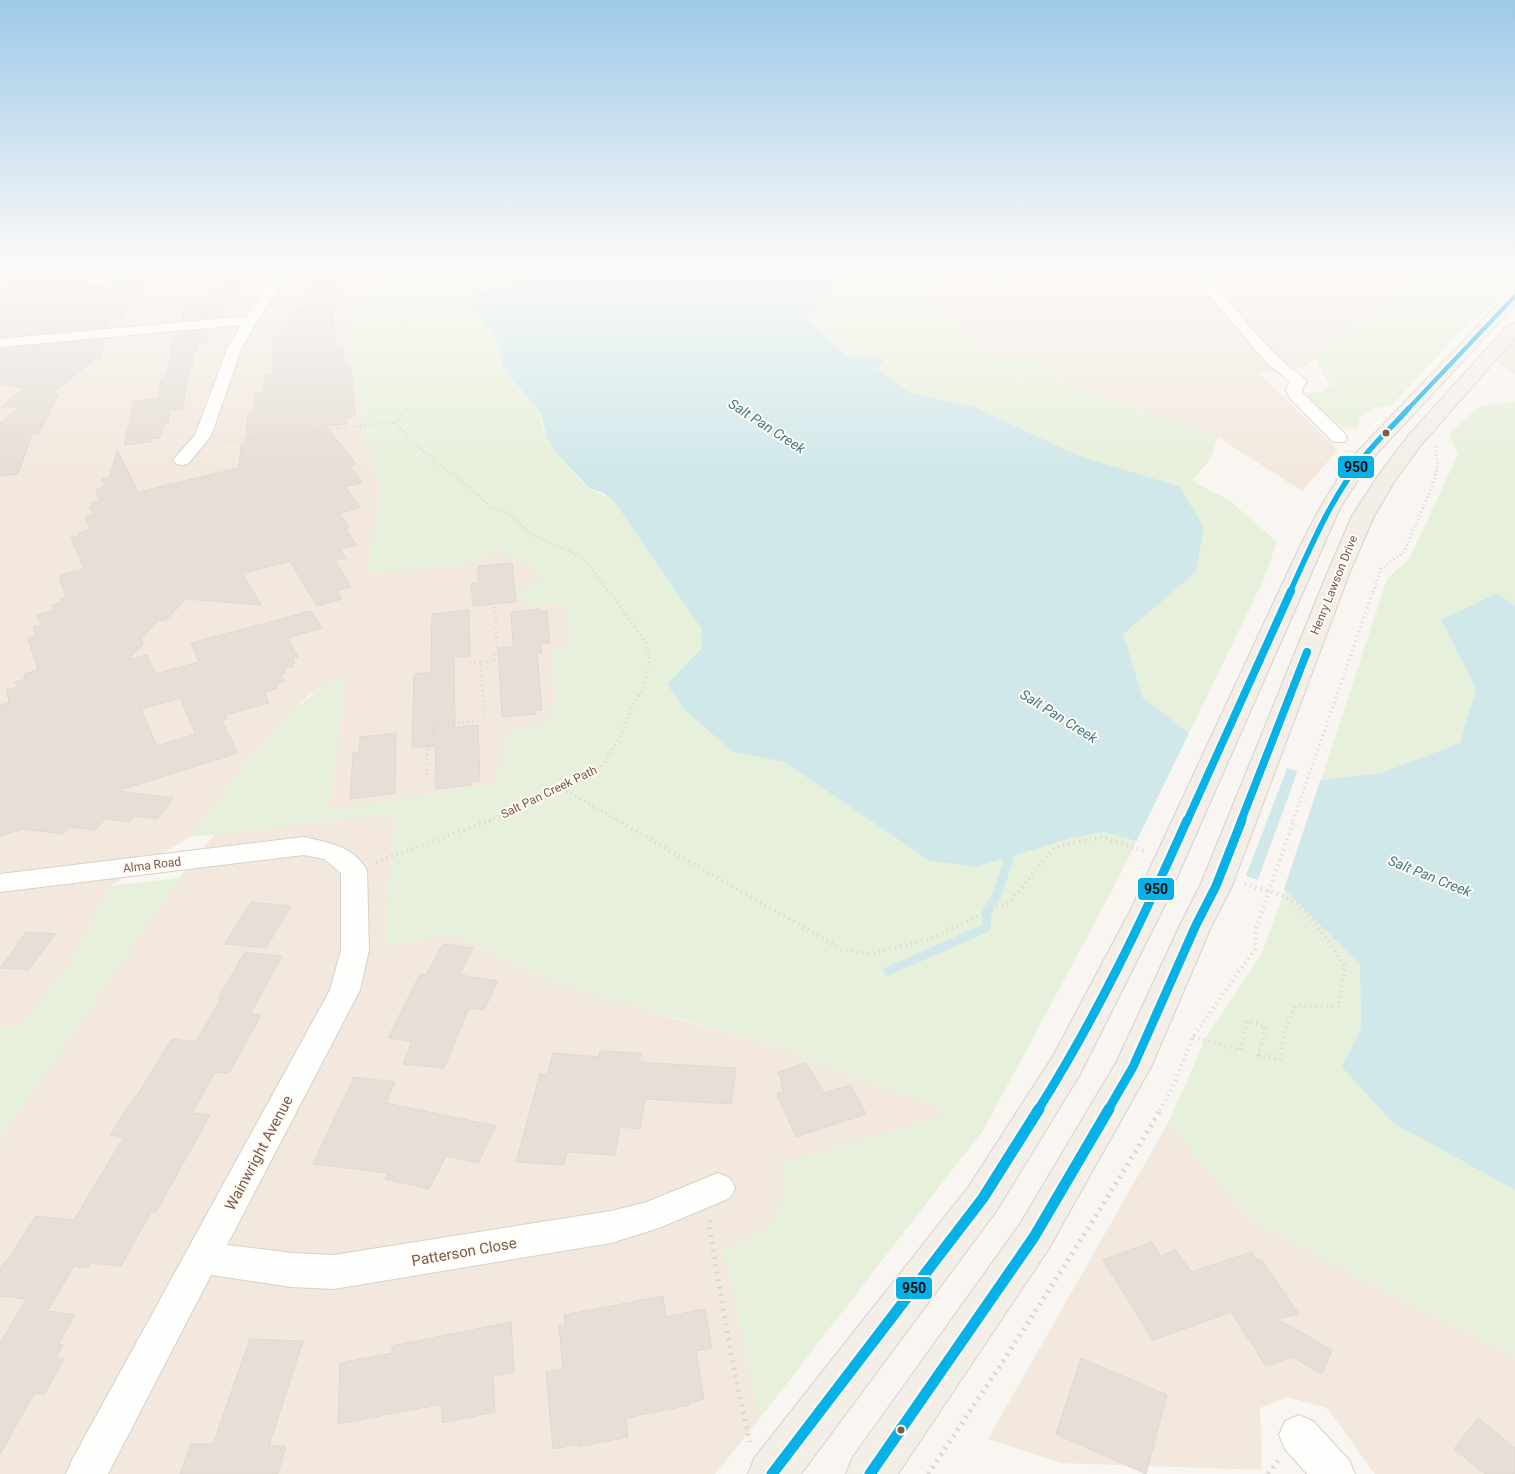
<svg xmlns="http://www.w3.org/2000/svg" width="1515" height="1474" viewBox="0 0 1515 1474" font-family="Roboto,sans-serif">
	<rect width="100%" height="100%" fill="#f9f5f0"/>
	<g fill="#f2e8de">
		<polygon points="0,265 414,265 403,270 359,310 349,343 365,440 381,492 367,573 464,565 498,550 547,577 518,591 527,606 565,603 572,646 551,649 556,700 545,724 510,730 495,783 329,811 346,678 324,686 308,696 294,709 240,771 191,836 110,886 68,968 18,1027 0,1029"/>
		<polygon points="954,265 1424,265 1303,368 1259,373 1338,450 1302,491 1218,437 1065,382 1039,358 983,356 931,293"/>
		<polygon points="1515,328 1515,374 1489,357"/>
		<polygon points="396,813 389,877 386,945 455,935 544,978 676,1019 794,1051 805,1059 951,1113 781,1164 785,1189 775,1219 752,1238 723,1249 760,1418 715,1474 0,1474 0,1139 179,878 214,835"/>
		<polygon points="1168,1123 1249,1219 1404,1301 1515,1356 1515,1474 1375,1474 1327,1408 1287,1397 1260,1408 1262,1470 1061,1463 988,1439"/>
	</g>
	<g fill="#e7f0db">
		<path d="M414 265H541L503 285 479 292 468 305C478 313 493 327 497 340 501 351 501 361 506 372 513 385 525 393 534 404 541 415 541 425 546 436 551 448 580 483 590 489 598 493 606 496 614 501L701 628 702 648 667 684 733 752 784 762 930 861 976 867 1072 838 1103 832 1136 842 1109 896 984 1129 760 1418 723 1249 752 1238 775 1218 785 1189 781 1164 950 1113 805 1059 794 1051 611 1000 544 978 455 935 386 945 389 877 396 813 214 835 191 836 232 781 294 709 324 686 346 677 329 810 495 783 510 730 545 724 556 700 551 649 572 646 565 603 527 606 517 591 546 577 498 550 464 565 367 573 381 492 365 440 349 343 359 310 403 270Z"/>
		<polygon points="853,265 954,265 931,293 983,356 1039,358 1065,382 1218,437 1211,458 1192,481 1229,500 1277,542 1263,581 1189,733 1143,698 1123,633 1196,572 1180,487 1077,456 974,407 910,393 875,368 886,359 847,356 805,318"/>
		<polygon points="1424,265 1515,265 1515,281 1457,336 1391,406 1376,408 1360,417 1358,429 1340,426 1310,400 1307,393 1323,392 1330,386 1315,358"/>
		<polygon points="1515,401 1515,606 1497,593 1441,620 1476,689 1460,743 1381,773 1321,780 1387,579 1410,558 1458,454 1449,434 1479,406"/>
		<polygon points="179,878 0,1139 0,1029 18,1027 68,968 110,886"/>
		<polygon points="1285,890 1360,965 1361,1028 1393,1123 1515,1190 1515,1356 1404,1301 1249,1219 1168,1123 1207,1036 1262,953"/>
	</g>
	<polygon fill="#d0e8ea" points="541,265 853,265 805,318 847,356 887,359 875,368 910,393 974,407 1077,455 1180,487 1204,528 1196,572 1123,634 1143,698 1189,733 1321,780 1381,773 1460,743 1476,689 1441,620 1497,593 1515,606 1515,1190 1393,1123 1342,1067 1361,1028 1360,965 1285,890 1203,860 1103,832 1072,838 976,867 930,861 784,762 733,752 685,710 667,684 702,648 701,628 614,501 603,493 589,488 557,454 546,436 542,418 534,404 511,379 503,366 497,339 492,331 465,302 469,296 503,285"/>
	<g fill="#f9f5f0">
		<polygon points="1190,731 1288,766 1245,878 1202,862 1135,844"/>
		<polygon points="1298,770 1321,778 1283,892 1257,882"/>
	</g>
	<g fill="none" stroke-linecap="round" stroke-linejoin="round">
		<polyline stroke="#d0e8ea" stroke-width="9" points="888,971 986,928 987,911 996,897 1009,858"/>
	</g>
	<g fill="#e6ded7" stroke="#e2d8d2" fill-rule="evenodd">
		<polygon points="46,265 155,265 154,268 90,273 81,278 90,285 151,280 119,319 111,319 108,327 0,337 0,290 18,274"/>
		<path d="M338 265 340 294H336L338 305 332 306 336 346H342L344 363H349L351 369 355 416 347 417V424L326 426 356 464 349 466 362 481 360 482 361 483 345 487 360 508 339 513 349 528 345 529 357 545 340 549 346 558 335 561 351 587 337 591 342 599 317 606 290 561 242 573 261 605 186 599 165 621 159 620 141 639 143 644 128 660 147 655 155 674 199 662 191 643 311 611 322 628 287 638 298 657 292 658 295 663H292L293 666 284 669 286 673 281 675 285 681 276 684 278 688 264 692 269 703 225 715 227 719 222 721 238 753 117 791 173 798 157 819 135 816 130 822 105 819 95 830 69 827 63 834 23 829 0 836V705L9 703 7 690 17 687 15 682 25 679 24 674 38 670 28 638 36 636 33 627 41 625 37 615 54 611 52 605 62 602 60 599 66 597 59 578 62 577 61 575 84 569 71 537 79 536 78 533 90 530 85 517 94 515 89 507 92 506 91 503 100 501 96 493 98 492 97 489 105 487 102 479 110 477 117 450 138 492 239 468 241 444H245L248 412H254L255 393 264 392V375L273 374 274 338 282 337V328H288V315H292V311L302 310V305L307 304V299H310L309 280H315L314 268ZM180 698 196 734 157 746 141 709Z"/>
		<polygon points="241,272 240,292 236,292 236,304 223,305 222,316 182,320 185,304 194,304 195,298 212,296 213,287 220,286 221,274"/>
		<polygon points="207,330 206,342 198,343 196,352 194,352 192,366 188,372 183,409 170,410 168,423 164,423 160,438 152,439 151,442 124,445 134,401 158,399 161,380 163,379 168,368 174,336 179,335 179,332"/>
		<polygon points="105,339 100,358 96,358 52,394 59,395 39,433 32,434 18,474 0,476 0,423 20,407 1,407 25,387 15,387 18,385 0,384 0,349"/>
		<polygon points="512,563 516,602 473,606 471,584 478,583 478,566"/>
		<polygon points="540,609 541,612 547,611 550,643 541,644 542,653 537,654 542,710 535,711 536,714 502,717 498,648 513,646 511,612"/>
		<polygon points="469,610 470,656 454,658 455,728 478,725 480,781 471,781 471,785 435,789 436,746 412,748 414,674 431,672 432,614"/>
		<polygon points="396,733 395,793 350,799 353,753 359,752 360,737"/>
		<polygon points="251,902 291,906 266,948 225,944"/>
		<polygon points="26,932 55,934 29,970 0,968"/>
		<polygon points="443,944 473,948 460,975 498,981 484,1010 469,1008 444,1068 403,1064 412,1041 388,1038 420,974 426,975"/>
		<polygon points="245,952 282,956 250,1014 261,1015 229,1073 215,1072 192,1113 210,1115 156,1212 151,1212 121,1266 91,1263 88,1268 74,1266 47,1311 75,1315 58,1344 63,1345 56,1358 64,1359 44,1394 34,1393 0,1455 0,1343 26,1299 0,1296 0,1269 5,1261 7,1261 36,1216 74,1220 124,1137 110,1135 135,1096 137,1096 172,1039 196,1042 221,999 218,998"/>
		<polygon points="600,1051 641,1053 639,1062 736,1068 731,1104 645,1099 640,1129 620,1127 615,1155 567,1152 564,1165 516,1162 540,1074 547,1075 553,1053 599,1057"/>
		<polygon points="806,1063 824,1093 851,1085 866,1114 796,1137 777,1094 784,1091 780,1084 783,1084 778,1072"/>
		<polygon points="354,1077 395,1082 386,1103 496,1126 478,1163 446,1156 429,1189 385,1179 388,1173 313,1164"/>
		<polygon points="1152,1242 1160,1256 1176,1250 1191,1272 1251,1252 1257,1260 1261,1259 1299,1314 1277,1319 1332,1350 1322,1374 1292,1357 1266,1366 1231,1312 1153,1340 1103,1260"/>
		<polygon points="663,1296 666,1317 705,1309 712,1348 696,1351 704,1399 689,1403 690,1405 626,1418 628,1437 578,1447 578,1444 553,1449 546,1372 563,1369 559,1326 565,1325 564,1315"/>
		<polygon points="511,1322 514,1372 493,1376 495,1412 442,1423 442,1404 338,1424 340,1363 392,1353 392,1346"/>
		<polygon points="250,1339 303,1341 269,1446 286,1446 278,1474 180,1474 191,1444 213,1444"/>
		<polygon points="1081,1358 1167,1395 1146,1474 1056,1434"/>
		<polygon points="1478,1418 1515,1448 1515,1474 1485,1474 1454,1449"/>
	</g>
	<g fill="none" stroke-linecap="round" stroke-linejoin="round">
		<defs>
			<g id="street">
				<polygon points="204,265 259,265 253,269 90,283 83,279 90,275"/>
				<polygon points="279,265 292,265 242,347 211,436 188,464 182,465 176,464 173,460 195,435 228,347 241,325 0,347 0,339 247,316"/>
				<path d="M1169 265H1244L1238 269 1199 271C1236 304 1263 350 1304 378L1307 381 1302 389 1303 393 1345 434 1347 438 1345 442H1333L1289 397 1286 389 1290 382 1266 362 1213 300 1185 272 991 284 984 280 991 276Z"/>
				<path d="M304 837C329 843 353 846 367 870L369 950 360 990 227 1245 292 1253 334 1255 611 1211 644 1203 718 1173 730 1178 735 1188 730 1198 659 1228 611 1243 334 1289 292 1287 211 1275 108 1474H66L72 1460 330 990 341 950V873L324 859 304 855 0 892V874Z"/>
				<polygon points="1299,1415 1313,1421 1349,1460 1355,1474 1307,1474 1285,1449 1279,1435 1285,1421"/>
			</g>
			<g id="primary">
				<path d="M1515 291V305L1371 460 1340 508 1163 909 1079 1076 997 1210 801 1474H748L755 1457 969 1186 1053 1056 1131 909 1293 561C1312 521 1330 487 1357 452L1509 293Z"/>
				<polygon points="1515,323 1515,338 1422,444 1396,479 1374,516 1351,569 1232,886 1212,925 1151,1067 1048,1250 898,1474 846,1474 853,1457 1020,1224 1117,1061 1180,925 1200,886 1329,569 1352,516 1380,473 1408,436 1509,324"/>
			</g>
		</defs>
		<use href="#street" stroke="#d7d1cb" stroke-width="2"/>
		<use href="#primary" stroke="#dad1cc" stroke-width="2"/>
		<g stroke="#dcd5d0" stroke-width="2" stroke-dasharray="0.5 2.5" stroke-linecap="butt">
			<polyline points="435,265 449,272"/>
			<polyline points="1316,385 1327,388 1348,400 1383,405"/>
			<polyline points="405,410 428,394 422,362 405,320 425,283 473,265"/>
		</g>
		<g stroke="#dcd5d0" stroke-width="2.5" stroke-dasharray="1 3" stroke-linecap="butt">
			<polyline points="406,409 396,422 411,442 431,456 434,463 452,473 492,508 510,514 529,533 583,558 609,592"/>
			<polyline points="221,442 396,422"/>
			<polyline points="1373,592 1381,569 1404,552 1434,482 1438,464 1435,447"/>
		</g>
		<g stroke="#dcd5d0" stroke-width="3" stroke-dasharray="1 4" stroke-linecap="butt">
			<polyline points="481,662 495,661 494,654 497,654 495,607"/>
			<polyline points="427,775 427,746 433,746 433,726 484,720 481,662 470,663"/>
			<polyline points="558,786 619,821"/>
			<polyline points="489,821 603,765 622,734 633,704 644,687 650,660 647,644 609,591"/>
			<polyline points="1293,821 1373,591"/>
		</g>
		<g stroke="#dcd5d0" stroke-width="4" stroke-dasharray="1 4.5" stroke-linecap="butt">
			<polyline points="617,820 841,949 871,954 927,940 1011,901 1055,847 1102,837 1144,851"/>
			<polyline points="376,862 491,820"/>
			<path d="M1193 1037 1240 1050 1247 1021 1265 1026 1259 1055 1280 1060 1285 1028 1297 1005 1339 1007 1345 966C1329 943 1312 912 1286 898 1274 891 1258 889 1245 884"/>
			<polyline points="1160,1110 1170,1093 1193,1037 1255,949 1256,928 1294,820"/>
		</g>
		<g stroke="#dcd5d0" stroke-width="5" stroke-dasharray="2 5.5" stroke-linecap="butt">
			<polyline points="710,1220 709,1226 734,1371 750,1442"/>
			<path d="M928 1474C1009 1354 1087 1233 1161 1109"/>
			<polyline points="1268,1474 1278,1461"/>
		</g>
		<use href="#street" fill="#fefefd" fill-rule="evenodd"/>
		<use href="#primary" fill="#f3eee8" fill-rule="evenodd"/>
		<defs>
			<polyline id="bus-1-far4" points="1407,410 1515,296"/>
			<path id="bus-1-far3" d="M1290 592C1311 546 1332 496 1364 457 1377 440 1394 425 1408 409"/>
			<g id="bus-1-far2">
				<polyline points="1187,821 1291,591"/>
				<polyline points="1241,821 1307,652"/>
			</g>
			<g id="bus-1-far1">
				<path d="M1038 1110C1096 1018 1143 919 1187 820"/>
				<polyline points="1108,1110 1133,1067 1196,925 1216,886 1242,820"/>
			</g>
			<g id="bus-1">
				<polyline points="772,1474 983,1198 1039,1109"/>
				<polyline points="870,1474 1034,1237 1109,1109"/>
			</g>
		</defs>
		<use href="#bus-1-far4" stroke="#fffaf3" stroke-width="7"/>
		<use href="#bus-1-far3" stroke="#fffaf3" stroke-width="9"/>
		<use href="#bus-1-far2" stroke="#fffaf3" stroke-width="11"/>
		<use href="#bus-1-far1" stroke="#fffaf3" stroke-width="13"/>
		<use href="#bus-1" stroke="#fffaf3" stroke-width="15"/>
		<use href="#bus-1-far4" stroke="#06b1e7" stroke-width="4.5"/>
		<use href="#bus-1-far3" stroke="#06b1e7" stroke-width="5.5"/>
		<use href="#bus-1-far2" stroke="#06b1e7" stroke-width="8"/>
		<use href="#bus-1-far1" stroke="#06b1e7" stroke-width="9"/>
		<use href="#bus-1" stroke="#06b1e7" stroke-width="11"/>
	</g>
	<linearGradient id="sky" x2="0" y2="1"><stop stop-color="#9ec9e9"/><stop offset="0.56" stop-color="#fcfaf8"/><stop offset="1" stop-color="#fcfaf8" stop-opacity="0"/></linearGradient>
	<rect width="1515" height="472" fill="url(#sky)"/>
	<g fill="#7a5c4d" stroke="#fffaf3" stroke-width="2">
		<circle cx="1386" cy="433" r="4.5"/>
		<circle cx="901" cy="1430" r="4.5"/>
	</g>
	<g text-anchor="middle" stroke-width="4" stroke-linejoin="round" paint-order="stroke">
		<g font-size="12" fill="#7a5c4d" stroke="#fffaf3">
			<text transform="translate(1334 585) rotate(-68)" y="4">Henry Lawson Drive</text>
			<text transform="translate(549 792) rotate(-26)" y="4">Salt Pan Creek Path</text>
			<text transform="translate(152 865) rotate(-7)" y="4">Alma Road</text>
		</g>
		<g font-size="14" font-style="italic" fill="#437c86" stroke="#fffaf3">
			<text transform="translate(767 426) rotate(33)" y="5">Salt Pan Creek</text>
			<text transform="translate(1059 716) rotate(32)" y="5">Salt Pan Creek</text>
			<text transform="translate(1430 876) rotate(22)" y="5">Salt Pan Creek</text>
		</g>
		<g font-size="15" fill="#7a5c4d" stroke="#fffaf3">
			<text transform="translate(259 1153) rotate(-62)" y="5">Wainwright Avenue</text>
			<text transform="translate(464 1252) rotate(-10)" y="5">Patterson Close</text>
		</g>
	</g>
	<g stroke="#fffaf3" stroke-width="2">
		<rect x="1337" y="455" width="38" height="24" rx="5" fill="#06b1e7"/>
		<rect x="1137" y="877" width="38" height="24" rx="5" fill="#06b1e7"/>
		<rect x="895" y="1276" width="38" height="24" rx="5" fill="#06b1e7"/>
	</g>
	<g font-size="14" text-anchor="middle" font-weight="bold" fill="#111">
		<text x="1356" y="472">950</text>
		<text x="1156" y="894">950</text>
		<text x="914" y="1293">950</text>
	</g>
</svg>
